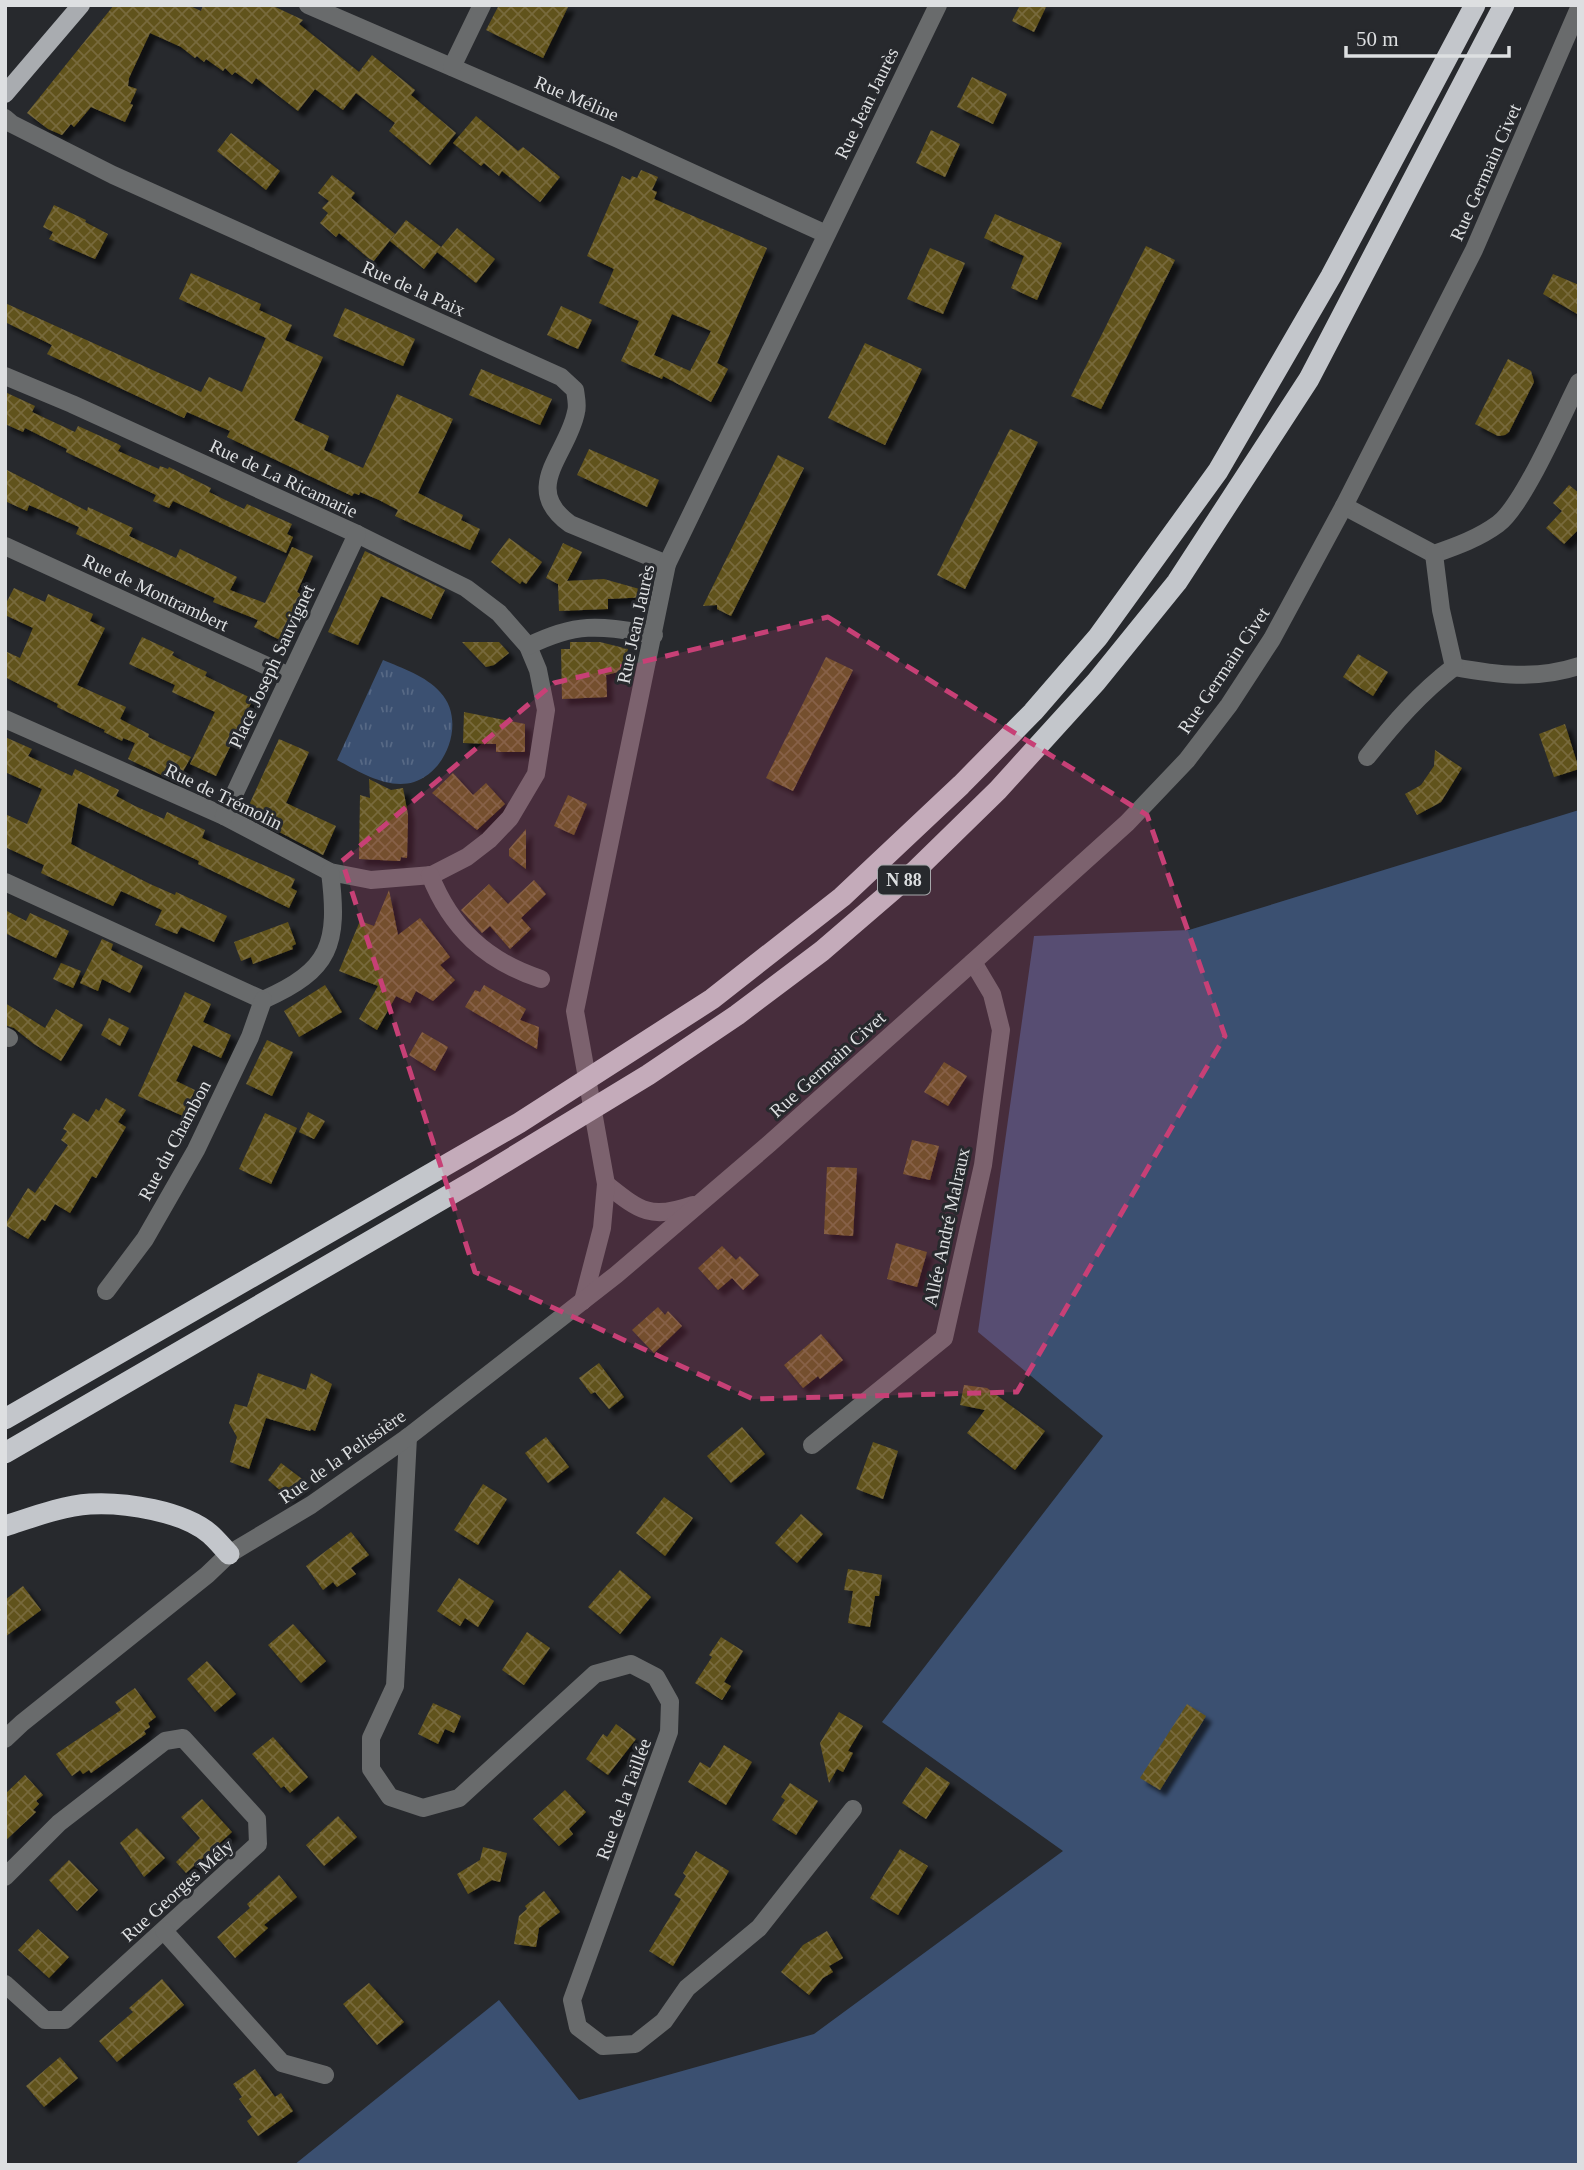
<svg xmlns="http://www.w3.org/2000/svg" width="1584" height="2170" viewBox="0 0 1584 2170" font-family="Georgia,serif">
	<defs>
		<pattern id="park-tufts" width="24" height="20" patternUnits="userSpaceOnUse" patternTransform="scale(1.75)"><rect width="24" height="20" fill="#3b5071"/><path d="M3 7l-1-3M5 7V3M7 7l1-3M15 17l-1-3M17 17v-4M19 17l1-3" fill="none" stroke="#576985"/></pattern>
		<pattern id="building-cross-hatch" width="8" height="8" patternUnits="userSpaceOnUse" patternTransform="scale(1.75)"><rect width="8" height="8" fill="#61521b"/><path d="M0 0l8 8M0 8l8-8" fill="none" stroke="#776a3c"/></pattern>
		<filter id="shadow"><feDropShadow dx="6" dy="6" stdDeviation="2" flood-color="#0009"/></filter>
	</defs>
	<rect width="100%" height="100%" fill="#27292d"/>
	<polygon fill="#3b5071" points="1579,810 1579,2165 294,2165 499,2000 579,2100 814,2034 1063,1851 882,1722 1103,1436 978,1332 1034,936 1189,930"/>
	<path fill="url(#park-tufts)" d="M383 660C402 668 426 676 440 692 466 719 448 771 414 782 388 790 360 772 337 760Z"/>
	<g fill="url(#building-cross-hatch)" fill-rule="evenodd" filter="url(#shadow)">
		<polygon points="114,5 188,5 201,11 203,5 271,5 303,20 299,24 359,72 372,55 415,90 411,95 456,133 430,165 389,131 395,123 356,93 343,110 315,89 298,111 256,78 252,84 235,72 232,75 225,68 223,71 206,59 204,62 197,56 195,58 181,47 150,33 129,78 128,86 137,89 130,104 133,105 125,122 91,107 74,127 71,124 62,135 48,129 27,113"/>
		<polygon points="499,5 569,5 543,58 486,30"/>
		<polygon points="1020,5 1047,5 1034,32 1012,21"/>
		<polygon points="972,77 1007,94 993,124 957,107"/>
		<polygon points="476,116 518,151 523,147 560,177 540,202 502,171 499,176 484,163 481,166 453,143"/>
		<polygon points="931,130 960,144 945,177 916,163"/>
		<polygon points="231,133 280,171 266,190 217,151"/>
		<path d="M641 170 658 177 652 190 657 192 654 199 767 248 717 363 728 369 711 402 663 376 662 379 621 361 639 321 599 303 614 269 587 256 622 176 630 180 632 176 637 178ZM672 314 711 331 690 371 654 355Z"/>
		<polygon points="332,175 355,193 351,198 395,234 373,262 339,233 336,237 320,223 328,213 322,208 329,201 318,193"/>
		<polygon points="54,205 86,220 85,222 108,234 95,259 49,239 53,232 43,227"/>
		<polygon points="995,214 1062,243 1037,300 1011,288 1024,256 984,238"/>
		<polygon points="406,220 441,247 424,269 390,241"/>
		<polygon points="457,228 495,259 476,283 437,252"/>
		<polygon points="1146,246 1175,260 1101,409 1071,396"/>
		<polygon points="930,248 965,263 943,314 907,299"/>
		<polygon points="191,273 261,304 259,310 292,325 285,340 323,357 294,420 329,436 324,450 363,468 397,394 453,419 418,493 463,515 461,520 480,529 470,550 395,516 398,510 379,500 360,492 359,495 354,493 352,496 227,437 230,431 187,412 184,418 47,354 52,345 5,322 5,303 201,392 209,377 242,392 266,338 179,299"/>
		<polygon points="1553,274 1579,285 1579,315 1543,294"/>
		<polygon points="561,306 592,320 578,349 547,335"/>
		<polygon points="345,308 415,339 403,366 333,336"/>
		<polygon points="865,343 922,369 885,445 828,418"/>
		<polygon points="1508,359 1531,371 1534,382 1509,432 1505,435 1498,436 1475,424"/>
		<polygon points="481,369 552,399 540,425 469,395"/>
		<polygon points="5,392 35,406 32,412 75,432 78,426 118,444 121,446 118,451 159,469 160,466 168,469 169,467 211,488 209,492 244,509 247,504 292,524 287,534 293,537 286,553 173,501 169,508 153,501 156,495 66,452 67,449 25,428 23,432 5,424"/>
		<polygon points="1010,429 1038,442 965,589 937,575"/>
		<polygon points="589,449 659,480 647,507 577,475"/>
		<polygon points="778,455 804,468 757,564 731,616 717,609 717,605 703,606"/>
		<polygon points="5,469 87,511 88,507 133,528 129,536 176,558 180,549 237,577 230,590 265,603 292,547 313,556 297,592 302,595 280,640 254,627 258,620 213,602 215,598 76,534 79,527 29,505 27,511 5,501"/>
		<polygon points="1569,485 1579,493 1579,529 1564,544 1546,528 1562,511 1553,503"/>
		<polygon points="509,538 542,562 526,584 522,581 520,584 491,562"/>
		<polygon points="563,543 582,552 567,581 604,579 650,592 649,597 608,599 608,609 559,611 558,584 546,578"/>
		<polygon points="365,551 445,590 431,619 381,596 358,645 328,632"/>
		<polygon points="14,588 45,602 48,594 93,614 90,621 105,628 77,685 126,707 120,719 149,734 148,737 191,757 182,773 177,770 172,780 128,759 135,743 123,738 122,741 104,732 105,730 57,707 58,704 5,677 5,651 20,658 33,628 5,615 5,605"/>
		<polygon points="142,637 174,652 172,655 177,658 207,672 205,676 253,699 216,776 190,764 215,712 172,692 175,685 129,664"/>
		<polygon points="462,642 499,642 509,653 494,665 486,667"/>
		<polygon points="570,642 600,642 628,649 622,671 606,675 607,697 562,699 561,649 570,649"/>
		<polygon points="1358,654 1388,672 1373,696 1343,677"/>
		<polygon points="826,657 853,670 793,791 766,778"/>
		<polygon points="464,712 525,724 525,752 496,752 496,744 463,743"/>
		<polygon points="1565,724 1579,769 1554,777 1539,734"/>
		<polygon points="5,737 32,749 28,756 72,776 75,769 119,790 116,796 135,806 164,819 167,812 205,830 202,838 295,879 291,888 297,891 289,908 198,864 199,861 78,803 71,844 150,884 175,895 176,892 227,916 214,942 181,927 177,934 155,925 162,910 121,891 113,906 41,873 44,865 5,847 5,814 27,824 42,789 5,772"/>
		<polygon points="279,739 309,752 286,803 336,826 323,855 245,814"/>
		<polygon points="1435,750 1462,768 1441,802 1417,815 1405,794 1421,785 1434,766"/>
		<polygon points="453,773 473,795 486,783 505,804 477,830 432,793"/>
		<polygon points="369,779 391,790 403,788 408,815 407,858 401,857 400,861 359,859 360,795 370,798"/>
		<polygon points="568,795 587,804 574,835 554,826"/>
		<polygon points="526,829 526,869 509,856 509,849"/>
		<polygon points="534,880 546,894 521,918 531,929 510,949 490,926 482,933 461,910 489,884 508,904"/>
		<polygon points="389,890 398,935 420,918 450,957 440,965 455,980 433,1001 416,991 410,1003 396,996 377,1030 359,1019 378,986 339,971 360,921 374,926"/>
		<polygon points="5,910 26,921 30,913 69,931 56,958 5,933"/>
		<polygon points="288,922 296,944 292,946 293,949 253,964 251,957 241,961 234,942"/>
		<polygon points="102,939 113,944 111,950 143,966 130,993 102,979 98,991 80,983"/>
		<polygon points="61,963 81,971 73,988 53,979"/>
		<polygon points="325,985 342,1012 299,1037 284,1011"/>
		<polygon points="484,985 526,1009 520,1020 539,1027 537,1049 465,1007 475,990 480,992"/>
		<polygon points="185,992 211,1004 203,1022 231,1035 221,1058 193,1045 176,1081 195,1090 183,1116 138,1096"/>
		<polygon points="5,1003 45,1028 56,1009 83,1025 61,1061 34,1044 14,1028 5,1025"/>
		<polygon points="109,1018 129,1028 120,1046 101,1035"/>
		<polygon points="422,1032 448,1047 435,1071 409,1055"/>
		<polygon points="267,1040 293,1052 272,1096 246,1084"/>
		<polygon points="944,1062 967,1076 948,1106 924,1092"/>
		<polygon points="106,1098 126,1110 118,1122 126,1127 96,1178 92,1176 70,1213 55,1204 45,1221 42,1219 28,1239 5,1225 28,1188 35,1193 68,1145 61,1140 67,1131 63,1129 73,1113 88,1122 96,1109 99,1111"/>
		<polygon points="308,1112 325,1121 314,1139 299,1132"/>
		<polygon points="265,1113 297,1128 271,1184 239,1169"/>
		<polygon points="912,1140 939,1146 930,1180 903,1174"/>
		<polygon points="827,1167 857,1168 853,1236 824,1234"/>
		<polygon points="896,1243 927,1252 917,1287 887,1279"/>
		<polygon points="722,1246 736,1260 740,1256 759,1275 743,1290 732,1278 718,1290 698,1268"/>
		<polygon points="658,1307 665,1315 668,1311 682,1326 654,1353 632,1330"/>
		<polygon points="821,1334 843,1360 820,1379 818,1376 803,1388 784,1365"/>
		<polygon points="599,1363 624,1397 609,1409 595,1392 591,1394 579,1378"/>
		<polygon points="258,1373 306,1390 311,1373 332,1384 315,1431 311,1429 310,1431 266,1418 249,1469 230,1462 237,1437 229,1423 235,1404 247,1407"/>
		<polygon points="964,1385 987,1388 1045,1431 1015,1470 967,1433 985,1410 960,1405"/>
		<polygon points="742,1427 765,1454 731,1483 707,1456"/>
		<polygon points="546,1437 569,1467 548,1483 525,1453"/>
		<polygon points="873,1442 898,1451 883,1499 856,1489"/>
		<polygon points="281,1463 306,1482 288,1497 268,1480"/>
		<polygon points="483,1484 507,1499 478,1545 454,1530"/>
		<polygon points="664,1497 693,1518 665,1556 636,1533"/>
		<polygon points="801,1514 823,1534 797,1563 775,1543"/>
		<polygon points="351,1532 369,1555 351,1568 356,1574 337,1587 333,1582 323,1590 306,1566"/>
		<polygon points="848,1569 882,1575 879,1596 875,1596 870,1627 848,1623 853,1591 844,1590"/>
		<polygon points="620,1570 651,1597 620,1634 588,1607"/>
		<polygon points="459,1578 494,1601 478,1627 465,1618 460,1626 437,1611"/>
		<polygon points="23,1586 41,1610 5,1637 5,1600"/>
		<polygon points="293,1624 326,1661 301,1683 268,1645"/>
		<polygon points="527,1632 550,1648 524,1685 502,1670"/>
		<polygon points="721,1637 743,1651 724,1682 731,1686 722,1700 695,1683 712,1657 709,1655"/>
		<polygon points="207,1661 236,1694 215,1712 187,1679"/>
		<polygon points="135,1688 156,1717 148,1723 150,1727 144,1731 146,1734 91,1773 89,1770 83,1774 80,1770 72,1776 56,1754 121,1710 115,1702"/>
		<polygon points="433,1703 461,1716 454,1733 445,1729 438,1744 418,1734"/>
		<polygon points="1187,1704 1206,1716 1160,1790 1140,1778"/>
		<polygon points="839,1712 863,1726 848,1751 853,1753 843,1772 837,1769 829,1783 820,1743"/>
		<polygon points="616,1724 636,1739 608,1775 586,1759 603,1734 607,1737"/>
		<polygon points="273,1737 308,1777 290,1793 284,1786 281,1788 252,1754"/>
		<polygon points="724,1745 752,1762 726,1805 688,1782 700,1762 710,1768"/>
		<polygon points="926,1767 950,1783 926,1819 902,1803"/>
		<polygon points="25,1775 43,1795 36,1801 39,1804 33,1810 36,1812 5,1841 5,1794"/>
		<polygon points="790,1783 818,1801 796,1835 772,1820 785,1800 781,1797"/>
		<polygon points="565,1790 586,1812 569,1829 573,1834 559,1846 533,1819"/>
		<polygon points="202,1799 232,1832 186,1873 176,1862 200,1838 181,1817"/>
		<polygon points="338,1816 357,1837 324,1866 306,1845"/>
		<polygon points="137,1828 165,1858 144,1877 120,1843"/>
		<polygon points="483,1847 507,1853 500,1882 492,1880 468,1894 457,1874 480,1860"/>
		<polygon points="900,1849 928,1866 898,1915 870,1898"/>
		<polygon points="696,1851 729,1871 673,1966 649,1951 681,1899 674,1895 686,1876 683,1873"/>
		<polygon points="69,1860 98,1890 77,1911 49,1880"/>
		<polygon points="279,1875 297,1897 264,1925 268,1928 235,1958 217,1937 250,1908 247,1904"/>
		<polygon points="544,1891 560,1912 539,1928 536,1947 514,1944 519,1916 527,1909 525,1906"/>
		<polygon points="38,1929 69,1957 49,1978 18,1950"/>
		<polygon points="827,1931 843,1958 829,1966 833,1972 823,1978 809,1995 781,1972 803,1945"/>
		<polygon points="162,1979 184,2005 117,2062 99,2041 133,2012 129,2008"/>
		<polygon points="369,1983 404,2022 377,2045 343,2004"/>
		<polygon points="60,2057 78,2078 44,2107 26,2086"/>
		<polygon points="255,2069 275,2097 281,2093 293,2111 258,2136 247,2121 252,2117 239,2099 242,2097 233,2084"/>
	</g>
	<g fill="none" stroke-linecap="round" stroke-linejoin="round">
		<g stroke="#696b6c" stroke-width="18">
			<polyline points="308,5 616,138 826,234"/>
			<polyline points="452,67 482,5"/>
			<path d="M5 118 12 124 113 175 561 377 575 390C576 397 578 406 576 412 568 454 520 488 570 524L667 564"/>
			<polyline points="5,376 72,404 357,534 466,588 499,613 528,646 538,670 546,710 536,774 510,818 489,840 467,857 432,875 371,880 330,872 224,816 5,719"/>
			<path d="M1344 506 1434 554C1457 546 1479 538 1498 524 1523 506 1563 413 1579 382"/>
			<polyline points="5,546 289,676"/>
			<path d="M528 646C579 621 600 626 654 635"/>
			<path d="M1454 667C1497 675 1536 680 1579 666"/>
			<path d="M1367 757C1394 723 1420 693 1454 667L1441 610 1434 554"/>
			<polyline points="224,816 357,534"/>
			<path d="M430 875C451 928 486 961 541 979"/>
			<path d="M5 882 263 1000C331 970 339 944 330 872"/>
			<polyline points="5,1036 9,1038"/>
			<path d="M606 1184C640 1211 650 1220 693 1205"/>
			<polyline points="106,1291 145,1239 196,1150 250,1037 263,1000"/>
			<polyline points="583,1301 602,1228 606,1184 575,1011 667,564 938,5"/>
			<polyline points="408,1437 395,1686 371,1738 371,1769 390,1797 423,1808 459,1798 595,1674 631,1664 656,1677 670,1702 669,1732 572,2000 578,2027 603,2046 635,2044 664,2021 687,1988 759,1928 853,1809"/>
			<polyline points="812,1445 944,1338 983,1165 1001,1030 992,994 973,962"/>
			<polyline points="5,1739 22,1723 207,1575 229,1554 311,1505 408,1437 616,1275 769,1144 973,962 1127,823 1187,760 1229,705 1272,639 1344,506 1474,250 1579,8"/>
			<polyline points="5,1877 59,1823 165,1741 183,1738 257,1819 258,1844 65,2020 45,2020 5,1984"/>
			<polyline points="164,1931 282,2063 325,2075"/>
		</g>
		<polyline stroke="#a9acb0" stroke-width="18" points="5,94 81,5"/>
		<g stroke="#c3c6cb" stroke-width="21">
			<polyline points="5,1419 519,1123 712,999 842,897 961,785 1033,712 1098,637 1218,471 1331,276 1475,5"/>
			<polyline points="5,1453 477,1179 648,1075 737,1015 822,951 915,871 998,790 1096,682 1177,582 1309,379 1504,5"/>
			<path d="M5 1526C33 1517 61 1506 90 1504 125 1502 183 1511 210 1534 217 1540 223 1548 229 1554"/>
		</g>
	</g>
	<path fill="#c74076" fill-opacity="0.2" stroke="#c74076" stroke-width="5" stroke-dasharray="14 9" stroke-linejoin="round" d="M828 617 1147 815 1225 1036 1017 1392 753 1399 475 1272 342 861 554 683Z"/>
	<g text-anchor="middle" stroke-width="6" stroke-linejoin="round" paint-order="stroke">
		<rect fill="#27292d" stroke="#a6a8ab" stroke-width="2" x="878" y="865.5" width="52" height="29" rx="5"/>
		<g font-size="18" font-weight="bold" fill="#dddfe1">
			<text x="904" y="886">N 88</text>
		</g>
		<g font-size="19" fill="#dddfe1" stroke="#27292d">
			<text transform="translate(577 98) rotate(23)" y="7">Rue Méline</text>
			<text transform="translate(866 103) rotate(-64)" y="7">Rue Jean Jaurès</text>
			<text transform="translate(1485 172) rotate(-66)" y="7">Rue Germain Civet</text>
			<text transform="translate(414 288) rotate(24)" y="7">Rue de la Paix</text>
			<text transform="translate(284 478) rotate(25)" y="7">Rue de La Ricamarie</text>
			<text transform="translate(156 592) rotate(25)" y="7">Rue de Montrambert</text>
			<text transform="translate(635 624) rotate(-78)" y="7">Rue Jean Jaurès</text>
			<text transform="translate(271 666) rotate(-65)" y="7">Place Joseph Sauvignet</text>
			<text transform="translate(1223 670) rotate(-56)" y="7">Rue Germain Civet</text>
			<text transform="translate(224 796) rotate(26)" y="7">Rue de Trémolin</text>
			<text transform="translate(827 1064) rotate(-42)" y="7">Rue Germain Civet</text>
			<text transform="translate(174 1140) rotate(-62)" y="7">Rue du Chambon</text>
			<text transform="translate(946 1227) rotate(-78)" y="7">Allée André Malraux</text>
			<text transform="translate(342 1456) rotate(-35)" y="7">Rue de la Pelissière</text>
			<text transform="translate(623 1799) rotate(-70)" y="7">Rue de la Taillée</text>
			<text transform="translate(177 1890) rotate(-42)" y="7">Rue Georges Mély</text>
		</g>
	</g>
	<rect width="1584" height="2170" fill="none" stroke="#dddfe1" stroke-width="14"/>
	<path d="M1346 46v10h163v-10" fill="none" stroke="#dddfe1" stroke-width="3.5"/>
	<text x="1356" y="46" font-size="21" fill="#dddfe1" stroke="#27292d" stroke-width="5" paint-order="stroke">50 m</text>
</svg>
